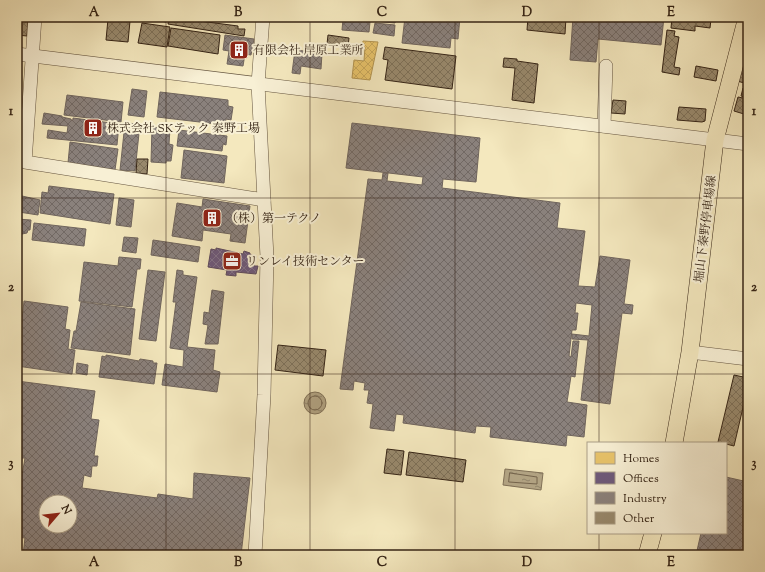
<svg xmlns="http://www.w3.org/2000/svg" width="765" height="572" viewBox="0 0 765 572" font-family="'Sorts Mill Goudy','Noto Serif JP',serif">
	<defs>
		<pattern id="water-ripples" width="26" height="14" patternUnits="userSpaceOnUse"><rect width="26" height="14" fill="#b3a585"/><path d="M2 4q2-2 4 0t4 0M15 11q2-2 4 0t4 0" fill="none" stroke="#92866c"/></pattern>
		<pattern id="homes-cross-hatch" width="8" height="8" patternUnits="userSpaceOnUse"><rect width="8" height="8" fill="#e9c46a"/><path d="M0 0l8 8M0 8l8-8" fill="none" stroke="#c8a85b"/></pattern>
		<pattern id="offices-cross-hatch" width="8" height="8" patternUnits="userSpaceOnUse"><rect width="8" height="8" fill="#6d597a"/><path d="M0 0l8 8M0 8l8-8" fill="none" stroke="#82728a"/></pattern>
		<pattern id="industry-cross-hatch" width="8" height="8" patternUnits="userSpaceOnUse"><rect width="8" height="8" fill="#8a817c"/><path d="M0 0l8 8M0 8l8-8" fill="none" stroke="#726964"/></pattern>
		<pattern id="building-cross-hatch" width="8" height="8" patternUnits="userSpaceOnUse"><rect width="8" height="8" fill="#98896d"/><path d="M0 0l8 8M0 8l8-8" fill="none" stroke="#7d7058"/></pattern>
	</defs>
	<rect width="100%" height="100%" fill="#f4e8be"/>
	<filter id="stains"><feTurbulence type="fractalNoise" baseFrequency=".005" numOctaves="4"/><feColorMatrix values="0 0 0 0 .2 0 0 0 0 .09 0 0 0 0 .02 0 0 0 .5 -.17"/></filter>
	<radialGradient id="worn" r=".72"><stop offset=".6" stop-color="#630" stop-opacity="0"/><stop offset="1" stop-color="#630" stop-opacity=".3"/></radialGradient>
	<g fill="url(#water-ripples)" stroke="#807158">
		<circle cx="315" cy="403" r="11"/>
		<polygon points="505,469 543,473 541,490 503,485"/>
	</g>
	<polygon fill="url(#homes-cross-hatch)" stroke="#b39450" points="363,41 378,42 370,80 352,78 354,60 364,61 365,47 362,47"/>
	<polygon fill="url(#offices-cross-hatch)" stroke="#5c495c" points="216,248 243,254 244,251 250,253 250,255 256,256 254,266 258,266 256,274 236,272 236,276 226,275 227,270 208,267 211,249 216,250"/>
	<g fill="url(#industry-cross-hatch)" stroke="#70655d" fill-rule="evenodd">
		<polygon points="351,17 396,17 395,23 351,19"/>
		<polygon points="405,17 460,17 458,39 451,38 450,48 402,43"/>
		<polygon points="573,17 664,17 661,45 598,39 596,62 570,60"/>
		<polygon points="343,19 370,22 369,32 342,30"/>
		<polygon points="375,23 395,25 394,36 373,33"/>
		<polygon points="225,35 254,39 251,55 245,54 243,66 227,64 229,51 223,50"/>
		<polygon points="295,50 322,53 321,69 301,66 300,74 292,73"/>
		<polygon points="132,89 147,91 144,117 128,115"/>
		<polygon points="160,92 228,100 228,106 233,107 231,120 226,119 225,125 157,117"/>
		<polygon points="67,95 123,102 121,122 64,115"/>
		<polygon points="44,113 62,116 62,117 71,119 71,120 73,120 73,118 119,124 117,145 47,138 48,130 67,133 68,126 42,124"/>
		<polygon points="125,123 140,124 135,171 120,170"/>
		<polygon points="352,123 480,138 476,182 443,179 442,188 560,203 557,228 585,231 578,286 595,287 600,256 630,260 624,304 633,305 632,314 622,313 610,404 581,400 588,340 572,339 572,334 589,336 592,305 576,303 575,313 578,313 576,330 572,330 569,356 571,357 573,341 579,341 575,377 571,376 567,402 587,405 584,437 567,435 566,446 490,437 491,427 476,426 475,433 403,423 404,415 396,414 394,431 370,428 373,404 367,403 369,390 364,390 365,383 354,381 353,390 340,389 368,179 382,180 383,173 388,173 387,181 422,185 423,177 346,168"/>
		<polygon points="152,127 170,129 169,144 173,145 171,161 166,161 166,163 151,162"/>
		<polygon points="179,130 227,136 226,145 223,144 222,151 177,146"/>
		<polygon points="70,142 118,149 115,170 68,163"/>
		<polygon points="184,150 227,156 224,183 181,178"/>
		<polygon points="49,186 114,194 110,224 40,213 42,192 48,193"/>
		<polygon points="22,196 40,200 38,215 19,212"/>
		<polygon points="119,198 134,200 131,227 116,225"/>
		<polygon points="203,199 250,206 245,243 230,241 231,234 203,230 202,241 172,236 177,203 202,207"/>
		<polygon points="17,219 31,220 30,230 28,230 27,233 17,235"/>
		<polygon points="34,223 86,229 84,246 32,240"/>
		<polygon points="124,237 138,238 136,253 122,251"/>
		<polygon points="153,240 200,247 198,262 151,255"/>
		<polygon points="119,257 141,259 140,269 137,269 132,307 79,301 84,262 118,266"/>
		<polygon points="148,270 165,272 156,341 139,339"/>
		<polygon points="177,270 183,271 183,275 197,277 187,347 215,350 213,370 220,372 217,392 162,385 165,364 183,367 184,350 170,348 176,302 173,302"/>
		<polygon points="212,290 224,292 218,344 205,344 208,325 203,324 204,312 209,313"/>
		<polygon points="24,301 68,307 65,329 70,330 68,349 75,350 72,374 17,366"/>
		<polygon points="81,302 135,309 130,355 71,348 74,331 76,331"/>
		<polygon points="106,355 139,361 140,359 153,361 153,363 157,363 154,384 99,377 102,356 106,357"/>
		<polygon points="77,363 88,365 87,375 76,373"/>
		<path d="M17 381 95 391 91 419 99 420 94 456H98L97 466H92L91 477 84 475 82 488 157 498 158 494 193 499 194 473 250 478 241 555H23L25 538 17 537V481H21L25 458H22L21 466 17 465ZM46 502H70V526H46Z"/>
		<polygon points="726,477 748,482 748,555 696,555 701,533 726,533"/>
	</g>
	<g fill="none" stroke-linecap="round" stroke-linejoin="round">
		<g stroke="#74644d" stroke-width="1">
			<circle cx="315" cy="403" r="7"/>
			<polygon points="510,473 537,477 537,484 509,482"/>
		</g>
	</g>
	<g fill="url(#building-cross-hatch)" stroke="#342315">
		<polygon points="138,17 167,17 166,22"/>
		<polygon points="169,17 238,26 238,29 245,29 244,36 168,24"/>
		<polygon points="528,17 566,17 565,34 527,30"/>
		<polygon points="672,17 711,19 710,28 695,26 695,31 671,28"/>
		<polygon points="17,18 28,19 27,36 17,35"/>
		<polygon points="108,19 130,21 128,42 106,40"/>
		<polygon points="142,23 170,27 167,47 138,43"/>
		<polygon points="171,28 220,35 218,54 168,46"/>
		<polygon points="667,30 675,31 674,36 679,37 674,67 680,68 679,75 662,72"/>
		<polygon points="328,35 349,38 348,47 327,44"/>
		<polygon points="748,40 748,84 737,81"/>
		<polygon points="385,47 456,56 452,89 385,80 388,60 383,59"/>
		<polygon points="504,58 517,59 517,61 538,64 534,103 512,100 515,68 503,67"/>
		<polygon points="696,66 718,70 716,81 694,77"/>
		<polygon points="743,88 748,89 748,98 741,96"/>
		<polygon points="738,97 748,99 744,114 734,111"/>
		<polygon points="613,100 626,101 625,114 611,113"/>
		<polygon points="679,107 706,109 705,121 702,122 677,120"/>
		<polygon points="137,159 148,159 147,174 136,173"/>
		<polygon points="278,345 326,350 323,376 275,370"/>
		<polygon points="734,375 748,378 748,386 734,446 718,442"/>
		<polygon points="387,449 404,451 401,475 384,473"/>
		<polygon points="409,452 466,460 463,482 406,475"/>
	</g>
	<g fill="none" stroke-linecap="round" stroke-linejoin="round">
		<defs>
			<g id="minor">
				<polyline points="35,17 25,162 264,200"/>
				<polyline points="17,54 748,144"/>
				<polyline points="604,126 606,66"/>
				<polyline points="690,352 748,359"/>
				<polyline points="255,555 264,395 267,257 258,84 263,17"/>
			</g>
			<g id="major">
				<polyline points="674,443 690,352 715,140 747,17"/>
				<polyline points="647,555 653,533"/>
			</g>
		</defs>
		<use href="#minor" stroke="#64543f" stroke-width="14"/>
		<use href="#major" stroke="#342315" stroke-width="18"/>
		<use href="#minor" stroke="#f8f0d5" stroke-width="13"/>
		<use href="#major" stroke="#f4e8be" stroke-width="17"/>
	</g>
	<path fill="none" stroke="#342315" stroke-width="1" stroke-opacity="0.55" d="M166 17V555M310 17V555M455 17V555M599 17V443M17 198H748M17 374H748M599 533V555"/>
	<defs>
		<symbol id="building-square" viewBox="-11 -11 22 22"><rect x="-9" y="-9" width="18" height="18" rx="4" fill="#8f2418" stroke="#f8f0d5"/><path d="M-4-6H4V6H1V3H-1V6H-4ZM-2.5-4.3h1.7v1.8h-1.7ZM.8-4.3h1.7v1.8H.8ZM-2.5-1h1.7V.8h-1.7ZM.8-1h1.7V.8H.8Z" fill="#fff"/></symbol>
		<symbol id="office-square" viewBox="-11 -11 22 22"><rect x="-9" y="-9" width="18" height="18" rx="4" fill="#8f2418" stroke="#f8f0d5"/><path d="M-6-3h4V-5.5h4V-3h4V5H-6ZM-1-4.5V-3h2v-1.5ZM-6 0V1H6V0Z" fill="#fff"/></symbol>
	</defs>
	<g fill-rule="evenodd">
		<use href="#building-square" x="228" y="39" width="22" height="22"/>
		<use href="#building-square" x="82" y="117" width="22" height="22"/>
		<use href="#building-square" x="201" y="207" width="22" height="22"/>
		<use href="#office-square" x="221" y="250" width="22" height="22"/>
	</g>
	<g text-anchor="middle" stroke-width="4" stroke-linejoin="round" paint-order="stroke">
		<g font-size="12" fill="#342315" stroke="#f8f0d5" text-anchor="start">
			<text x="253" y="54">有限会社 岸原工業所</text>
			<text x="107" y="132">株式会社 SKテック 秦野工場</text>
			<text x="226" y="222">（株）第一テクノ</text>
			<text x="246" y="265">リンレイ技術センター</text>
		</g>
		<g font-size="12" fill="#342315" stroke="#f8f0d5">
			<text transform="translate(705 229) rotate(-83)" y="4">堀山下秦野停車場線</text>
		</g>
	</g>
	<rect width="765" height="572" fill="none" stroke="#f4e8be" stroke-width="44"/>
	<rect x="587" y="442" width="140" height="92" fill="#f8f0d5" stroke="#aa9e88"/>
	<rect x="595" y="452" width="20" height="12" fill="#e9c46a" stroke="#aa9e88"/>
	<text x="623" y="462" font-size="12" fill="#342315">Homes</text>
	<rect x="595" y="472" width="20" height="12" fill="#6d597a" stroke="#aa9e88"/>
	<text x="623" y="482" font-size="12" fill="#342315">Offices</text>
	<rect x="595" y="492" width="20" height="12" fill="#8a817c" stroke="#aa9e88"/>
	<text x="623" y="502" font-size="12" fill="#342315">Industry</text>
	<rect x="595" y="512" width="20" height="12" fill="#98896d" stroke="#aa9e88"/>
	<text x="623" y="522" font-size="12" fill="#342315">Other</text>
	<g transform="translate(58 514) rotate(62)"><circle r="19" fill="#f8f0d5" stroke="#aa9e88"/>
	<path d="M0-3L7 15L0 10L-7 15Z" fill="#8f2418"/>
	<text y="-6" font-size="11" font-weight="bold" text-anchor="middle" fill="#342315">N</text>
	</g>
	<rect x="22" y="22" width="721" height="528" fill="none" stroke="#342315" stroke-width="1.5"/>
	<g font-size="13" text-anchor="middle" font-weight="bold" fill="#342315">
		<text x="94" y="16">A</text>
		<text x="238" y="16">B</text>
		<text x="382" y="16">C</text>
		<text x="527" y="16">D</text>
		<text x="671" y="16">E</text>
		<text x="11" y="115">1</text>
		<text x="754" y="115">1</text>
		<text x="11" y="291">2</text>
		<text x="754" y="291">2</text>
		<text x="11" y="467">3</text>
		<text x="754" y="467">3</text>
		<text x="94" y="566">A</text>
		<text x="238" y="566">B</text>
		<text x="382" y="566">C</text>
		<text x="527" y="566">D</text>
		<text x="671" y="566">E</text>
	</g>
	<rect width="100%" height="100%" filter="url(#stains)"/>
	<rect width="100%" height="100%" fill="url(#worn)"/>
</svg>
